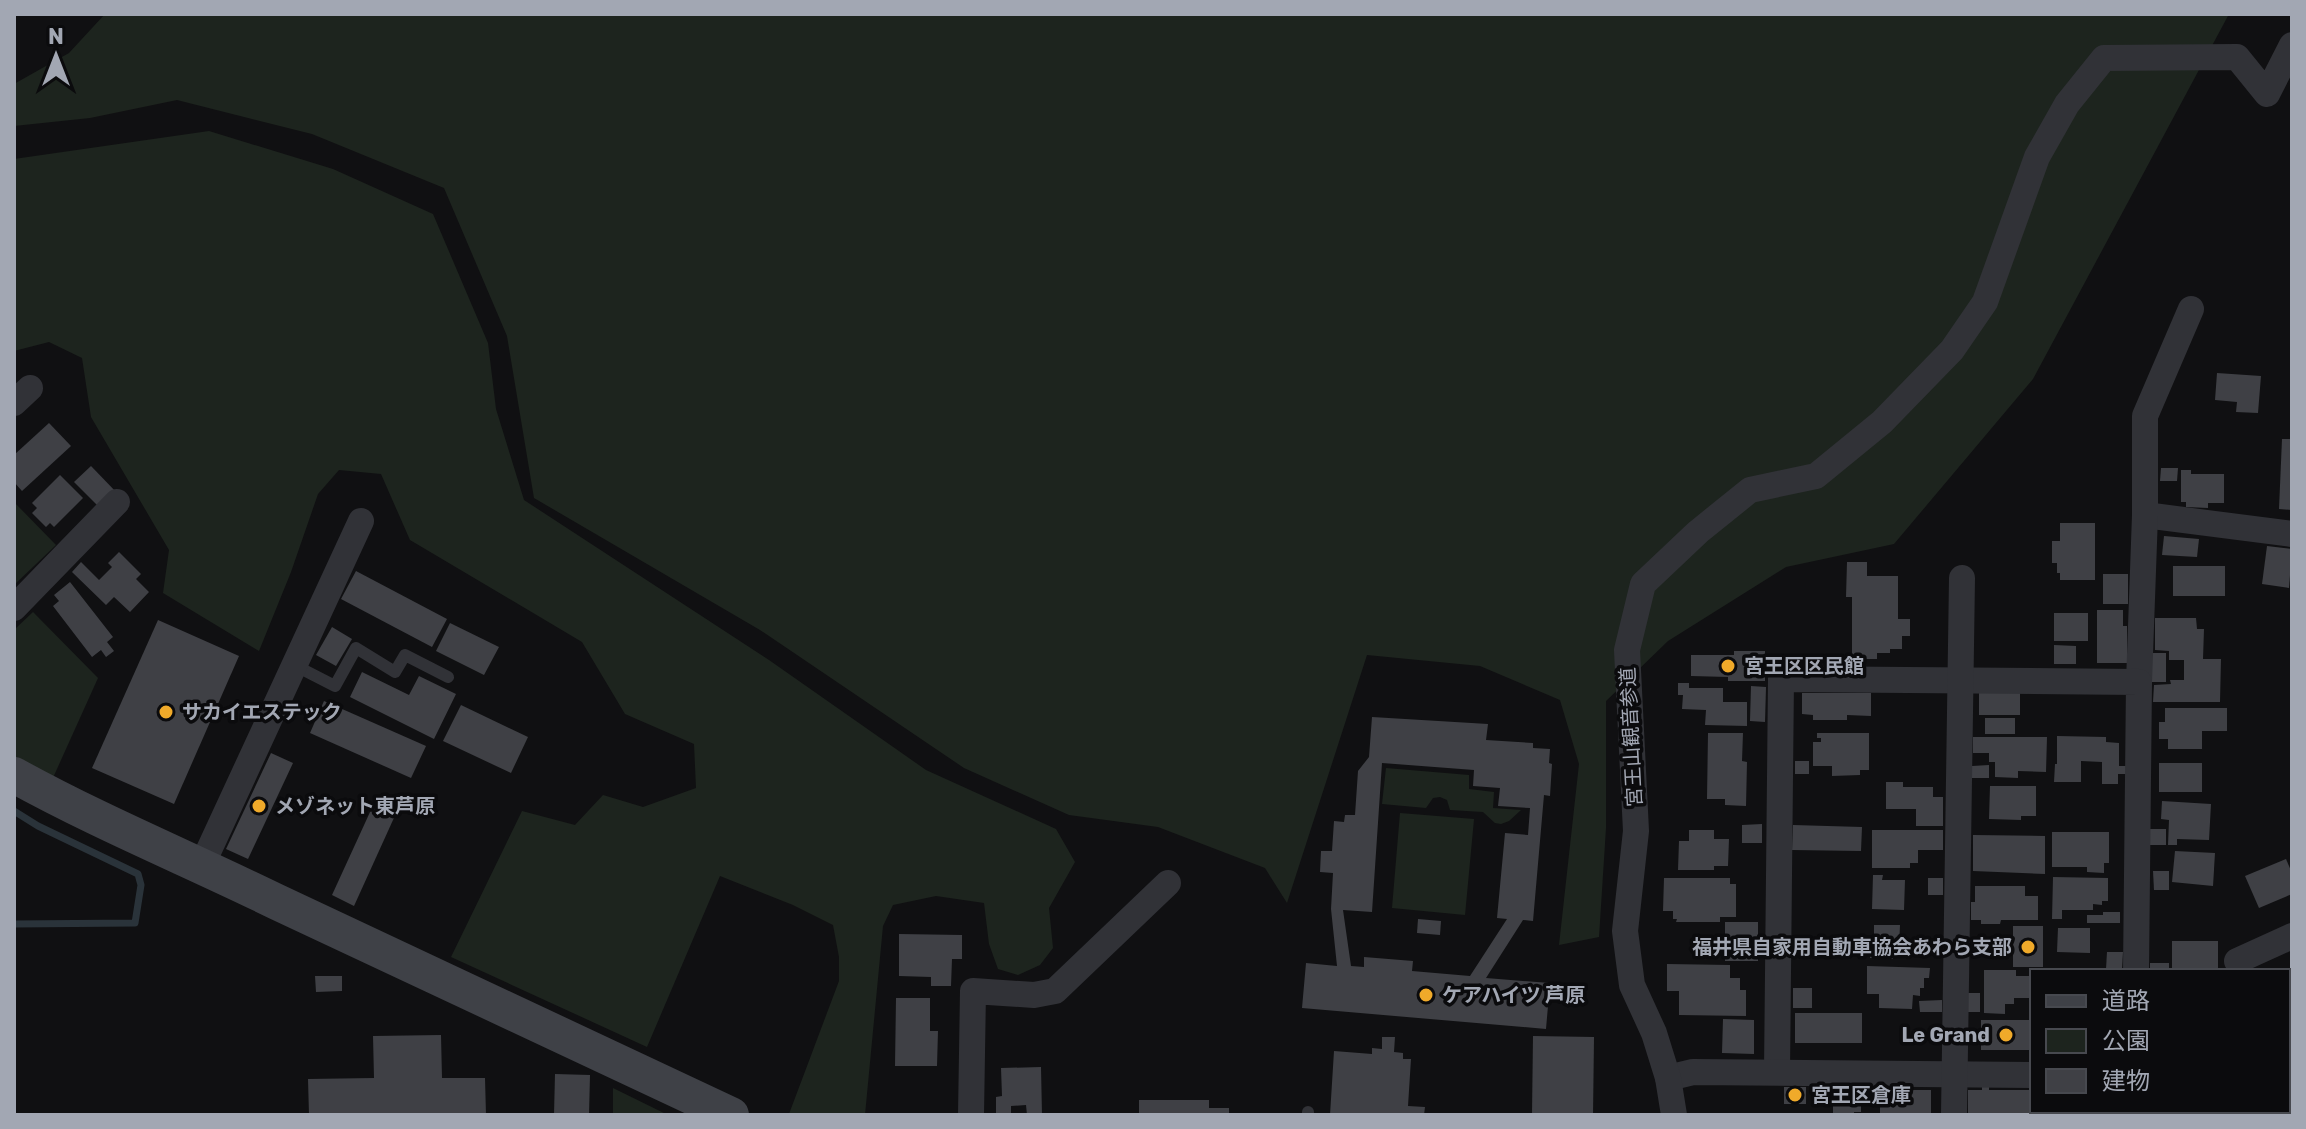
<svg xmlns="http://www.w3.org/2000/svg" width="2306" height="1129" viewBox="0 0 2306 1129" font-family="Rubik,'Noto Sans JP',sans-serif">
	<rect width="100%" height="100%" fill="#101012"/>
	<g fill="#1d241e">
		<polygon points="105,14 2229,14 2033,379 1894,544 1786,567 1668,641 1606,701 1606,828 1599,937 1559,945 1579,764 1560,700 1480,666 1367,655 1287,903 1265,868 1158,827 1069,815 964,768 760,630 534,498 507,336 444,188 312,134 177,100 90,118 14,126 14,84 69,53"/>
		<polygon points="209,131 333,169 433,214 488,343 496,409 524,500 769,660 926,770 1056,829 1075,862 1049,908 1053,948 1040,965 1018,975 998,969 989,944 984,903 936,896 893,905 883,926 865,1115 789,1114 839,981 839,957 833,925 793,905 720,876 647,1047 451,957 522,811 575,825 603,795 643,807 696,788 694,744 625,714 582,642 410,540 381,474 339,470 318,494 291,572 259,651 163,593 169,550 91,417 82,358 49,342 14,351 14,159"/>
		<polygon points="14,502 56,545 14,585"/>
		<polygon points="33,612 98,678 52,780 14,759 14,630"/>
		<polygon points="1386,768 1469,775 1469,789 1494,792 1493,808 1521,810 1509,821 1501,824 1495,823 1483,812 1450,810 1447,800 1440,797 1433,798 1426,808 1382,804"/>
		<polygon points="1400,813 1474,819 1465,915 1392,908"/>
		<polygon points="613,1088 668,1115 613,1115"/>
	</g>
	<g fill="none" stroke-linecap="round" stroke-linejoin="round">
		<polyline stroke="#2a333a" stroke-width="7" points="14,811 38,826 138,874 141,885 135,923 14,924"/>
	</g>
	<g fill="#3f4045" fill-rule="evenodd">
		<polygon points="2217,373 2261,376 2258,413 2236,412 2237,402 2215,400"/>
		<polygon points="49,423 71,446 22,491 14,482 14,455"/>
		<polygon points="2282,439 2292,439 2292,510 2279,509"/>
		<polygon points="91,466 118,494 102,510 74,482"/>
		<polygon points="2161,468 2178,468 2177,481 2160,481"/>
		<polygon points="2181,470 2191,470 2191,474 2224,474 2224,503 2208,503 2208,508 2186,507 2186,502 2181,502"/>
		<polygon points="60,475 83,498 54,527 50,523 46,527 32,513 37,508 32,503"/>
		<polygon points="2060,523 2095,523 2095,580 2060,580 2060,573 2057,573 2057,563 2052,563 2052,541 2060,541"/>
		<polygon points="2164,536 2199,539 2197,557 2162,555"/>
		<polygon points="2267,546 2292,549 2289,588 2262,584"/>
		<polygon points="119,552 141,574 136,579 149,592 130,612 114,597 106,605 72,572 81,562 99,580 112,567 108,563"/>
		<polygon points="1847,562 1867,562 1867,576 1898,576 1898,619 1910,619 1910,636 1902,636 1902,649 1890,649 1890,653 1877,653 1877,659 1852,659 1852,597 1846,597"/>
		<rect x="2173" y="566" width="52" height="30"/>
		<polygon points="356,571 447,619 432,647 341,599"/>
		<rect x="2103" y="574" width="25" height="30"/>
		<polygon points="70,582 113,637 107,642 114,651 106,657 101,650 92,657 53,606 59,601 54,595"/>
		<polygon points="2097,610 2123,610 2123,626 2127,626 2127,663 2097,663"/>
		<rect x="2054" y="613" width="34" height="28"/>
		<polygon points="2155,618 2196,618 2197,629 2204,629 2203,659 2221,659 2220,702 2153,702 2154,685 2171,684 2170,680 2184,680 2184,660 2169,660 2169,651 2155,650"/>
		<polygon points="158,620 239,656 174,804 92,768"/>
		<polygon points="450,623 499,647 484,675 436,651"/>
		<polygon points="332,627 352,639 336,666 316,655"/>
		<polygon points="2054,645 2076,646 2076,664 2054,664"/>
		<polygon points="1734,651 1765,651 1765,681 1728,681 1728,677 1691,676 1691,655 1734,655"/>
		<rect x="2150" y="653" width="16" height="29"/>
		<polygon points="362,672 409,695 419,676 456,694 434,739 350,697"/>
		<polygon points="1678,683 1689,683 1689,688 1723,688 1723,702 1747,702 1747,726 1705,725 1706,710 1682,709 1683,695 1678,695"/>
		<polygon points="1751,686 1766,687 1765,722 1750,721"/>
		<rect x="1979" y="692" width="41" height="23"/>
		<polygon points="1802,693 1871,693 1871,716 1847,715 1847,720 1813,720 1813,715 1802,714"/>
		<polygon points="324,701 426,746 411,778 310,733"/>
		<polygon points="461,705 528,737 511,773 443,741"/>
		<polygon points="2165,708 2227,708 2227,731 2202,731 2202,749 2168,749 2168,739 2159,739 2159,722 2165,722"/>
		<path d="M1372 717 1488 724 1486 740 1533 743V748L1550 749 1549 763 1552 764 1550 796 1544 795 1533 921 1523 920 1486 978 1550 983 1546 1029 1302 1008 1306 963 1337 966 1331 909 1333 873 1320 872 1321 851H1332L1334 821 1344 822 1345 815H1355L1358 771 1369 757ZM1382 763 1474 770 1473 786 1500 788 1498 806 1530 808 1528 835 1505 833 1497 918 1507 919 1470 976 1412 971 1413 961 1364 957V967L1351 966 1343 910 1372 912Z"/>
		<rect x="1985" y="718" width="30" height="16"/>
		<polygon points="1708,733 1743,733 1742,761 1747,762 1746,806 1725,805 1725,799 1707,799"/>
		<polygon points="1817,733 1869,733 1869,770 1860,770 1860,775 1832,776 1832,766 1813,766 1813,742 1821,742 1821,738 1817,738"/>
		<polygon points="2057,736 2106,737 2106,742 2119,743 2119,766 2127,766 2127,774 2118,774 2118,784 2102,784 2102,762 2081,761 2081,782 2054,782 2055,764 2057,764"/>
		<polygon points="1973,737 2047,737 2046,772 2018,771 2018,778 1995,777 1995,762 1989,762 1989,753 1973,753"/>
		<polygon points="271,753 293,763 248,859 226,849"/>
		<rect x="1795" y="761" width="14" height="13"/>
		<rect x="2159" y="763" width="43" height="29"/>
		<polygon points="1989,765 1989,778 1972,778 1972,766"/>
		<polygon points="1886,782 1903,782 1903,787 1933,787 1933,797 1943,797 1943,826 1916,826 1916,809 1886,809"/>
		<polygon points="1990,786 2036,786 2036,816 2021,816 2021,820 1989,819"/>
		<polygon points="376,799 398,809 354,906 332,895"/>
		<polygon points="2162,801 2211,804 2209,840 2177,839 2177,845 2168,845 2169,820 2161,819"/>
		<polygon points="1762,824 1762,843 1742,843 1742,825"/>
		<polygon points="1793,825 1862,827 1861,851 1792,850"/>
		<rect x="2149" y="829" width="17" height="16"/>
		<polygon points="1689,830 1714,830 1714,839 1729,839 1728,866 1714,866 1714,870 1678,870 1679,841 1689,841"/>
		<polygon points="1872,830 1943,830 1943,850 1918,850 1918,863 1910,863 1910,868 1872,868"/>
		<polygon points="2052,832 2109,832 2109,863 2104,863 2104,873 2087,872 2087,867 2052,867"/>
		<polygon points="1973,835 2045,836 2045,874 1973,871"/>
		<polygon points="2175,851 2215,853 2213,886 2172,882"/>
		<polygon points="2286,859 2292,873 2292,894 2259,908 2245,876"/>
		<polygon points="2153,871 2169,871 2169,890 2154,890"/>
		<polygon points="1873,875 1883,875 1882,880 1905,880 1904,910 1872,909"/>
		<polygon points="2053,877 2108,878 2108,901 2102,901 2102,905 2093,904 2093,910 2062,910 2062,919 2052,919"/>
		<polygon points="1664,878 1730,878 1730,884 1736,884 1736,917 1720,917 1720,922 1676,922 1677,919 1673,919 1673,911 1663,911"/>
		<rect x="1928" y="878" width="15" height="17"/>
		<polygon points="1975,886 2025,886 2025,896 2038,896 2038,920 2001,920 2000,924 1981,924 1981,920 1971,920 1971,902 1975,902"/>
		<polygon points="2103,912 2120,912 2120,923 2087,923 2087,915 2103,915"/>
		<polygon points="1418,919 1441,921 1440,935 1417,933"/>
		<rect x="1725" y="922" width="33" height="39"/>
		<polygon points="1874,925 1900,925 1899,949 1893,949 1893,959 1870,958 1870,942 1874,943"/>
		<rect x="2013" y="926" width="30" height="41"/>
		<polygon points="2058,928 2090,928 2090,953 2057,952"/>
		<polygon points="899,934 962,935 962,959 952,959 951,986 931,986 931,977 899,976"/>
		<rect x="2172" y="941" width="46" height="30"/>
		<polygon points="2107,952 2123,952 2122,969 2106,969"/>
		<rect x="2150" y="963" width="19" height="8"/>
		<polygon points="1667,964 1730,965 1730,978 1740,978 1740,990 1746,990 1746,1016 1679,1015 1679,991 1667,991"/>
		<polygon points="1867,966 1930,968 1929,978 1924,978 1924,988 1920,988 1920,996 1913,995 1912,1009 1879,1008 1879,994 1867,994"/>
		<polygon points="1984,970 2016,970 2016,976 2032,976 2032,998 2014,998 2014,1004 2005,1004 2005,1014 1984,1013"/>
		<polygon points="315,976 342,976 342,991 316,992"/>
		<rect x="1793" y="988" width="19" height="20"/>
		<rect x="1968" y="993" width="12" height="19"/>
		<polygon points="896,998 930,998 930,1031 938,1031 937,1066 895,1066"/>
		<polygon points="1942,1000 1942,1012 1920,1012 1919,1001"/>
		<rect x="1795" y="1013" width="67" height="30"/>
		<polygon points="1723,1019 1754,1020 1754,1054 1722,1053"/>
		<rect x="1981" y="1020" width="51" height="30"/>
		<polygon points="2292,1028 2292,1075 2288,1077 2288,1030"/>
		<polygon points="441,1035 442,1078 485,1078 486,1115 309,1115 308,1079 374,1078 373,1036"/>
		<polygon points="1533,1036 1594,1037 1593,1115 1532,1115"/>
		<polygon points="1382,1037 1395,1037 1394,1052 1403,1053 1403,1059 1411,1059 1408,1106 1425,1107 1424,1115 1330,1115 1334,1051 1372,1054 1372,1048 1382,1049"/>
		<polygon points="1041,1067 1042,1115 1027,1115 1026,1105 1011,1106 1011,1115 996,1115 996,1097 1002,1096 1001,1068"/>
		<polygon points="555,1074 590,1075 589,1115 554,1115"/>
		<polygon points="1833,1084 1856,1084 1856,1100 1861,1100 1861,1112 1854,1112 1854,1115 1833,1115"/>
		<polygon points="1982,1085 1989,1085 1989,1090 2032,1090 2032,1111 2059,1111 2059,1115 1968,1115 1968,1090 1982,1090"/>
		<rect x="1784" y="1087" width="22" height="17"/>
		<rect x="1880" y="1090" width="51" height="25"/>
		<polygon points="1139,1100 1209,1100 1209,1108 1229,1108 1229,1115 1139,1115"/>
		<rect x="2146" y="1111" width="56" height="4"/>
	</g>
	<g fill="none" stroke-linecap="round" stroke-linejoin="round">
		<g stroke="#313237" stroke-width="12">
			<polyline points="294,665 335,686 356,648 395,672 405,655 448,677"/>
			<polyline points="1308,1112 1308,1115"/>
		</g>
		<g stroke="#313237" stroke-width="26">
			<polyline points="14,403 30,388"/>
			<polyline points="2145,515 2292,534"/>
			<polyline points="14,608 117,502"/>
			<polyline points="2139,682 2145,515 2145,416 2191,309"/>
			<polyline points="202,865 361,521"/>
			<polyline points="2237,961 2292,936"/>
			<polyline points="1777,1072 1781,679 2139,682 2136,971"/>
			<polyline points="1668,1078 1693,1072 2032,1075"/>
			<polyline points="2135,1111 2135,1115"/>
			<polyline points="971,1115 973,991 1034,995 1055,991 1168,883"/>
			<polyline points="1674,1115 1668,1078 1654,1033 1632,985 1625,931 1636,831 1627,650 1643,584 1698,532 1750,490 1816,476 1882,422 1952,350 1985,302 2037,157 2067,104 2104,58 2237,57 2267,94 2292,45"/>
			<polyline points="1954,1115 1962,578"/>
		</g>
		<path stroke="#3f4147" stroke-width="36" d="M14 775C99 822 189 859 277 902L731 1115"/>
	</g>
	<g fill="#f0aa2a" stroke="#0b0b0d" stroke-width="3">
		<circle cx="1728" cy="666" r="8"/>
		<circle cx="166" cy="712" r="8"/>
		<circle cx="259" cy="806" r="8"/>
		<circle cx="2028" cy="947" r="8"/>
		<circle cx="1426" cy="995" r="8"/>
		<circle cx="2006" cy="1035" r="8"/>
		<circle cx="1795" cy="1095" r="8"/>
	</g>
	<g text-anchor="middle" stroke-width="7" stroke-linejoin="round" paint-order="stroke">
		<g font-size="20" font-weight="bold" fill="#a2a7b3" stroke="#0b0b0d" text-anchor="start">
			<text x="1744" y="673">宮王区区民館</text>
			<text x="182" y="719">サカイエステック</text>
			<text x="275" y="813">メゾネット東芦原</text>
			<text x="2012" y="954" text-anchor="end">福井県自家用自動車協会あわら支部</text>
			<text x="1442" y="1002">ケアハイツ 芦原</text>
			<text x="1990" y="1042" text-anchor="end">Le Grand</text>
			<text x="1811" y="1102">宮王区倉庫</text>
		</g>
		<g font-size="20" fill="#a2a7b3" stroke="#0b0b0d">
			<text transform="translate(1631 737) rotate(-93)" y="7">宮王山観音参道</text>
		</g>
	</g>
	<rect width="2306" height="1129" fill="none" stroke="#a2a7b3" stroke-width="32"/>
	<rect x="2030" y="969" width="260" height="144" fill="#0b0b0d" stroke="#47494f" stroke-width="2"/>
	<rect x="2046" y="995" width="40" height="12" fill="#3f4147" stroke="#47494f" stroke-width="2"/>
	<text x="2102" y="1009" font-size="24" fill="#a2a7b3">道路</text>
	<rect x="2046" y="1029" width="40" height="24" fill="#1d241e" stroke="#47494f" stroke-width="2"/>
	<text x="2102" y="1049" font-size="24" fill="#a2a7b3">公園</text>
	<rect x="2046" y="1069" width="40" height="24" fill="#3f4045" stroke="#47494f" stroke-width="2"/>
	<text x="2102" y="1089" font-size="24" fill="#a2a7b3">建物</text>
	<g transform="translate(56 56)" stroke="#0b0b0d" stroke-width="6" paint-order="stroke">
	<path d="M0-6L14 30L0 20L-14 30Z" fill="#a2a7b3"/>
	<text y="-12" font-size="22" font-weight="bold" text-anchor="middle" fill="#a2a7b3">N</text>
	</g>
</svg>
